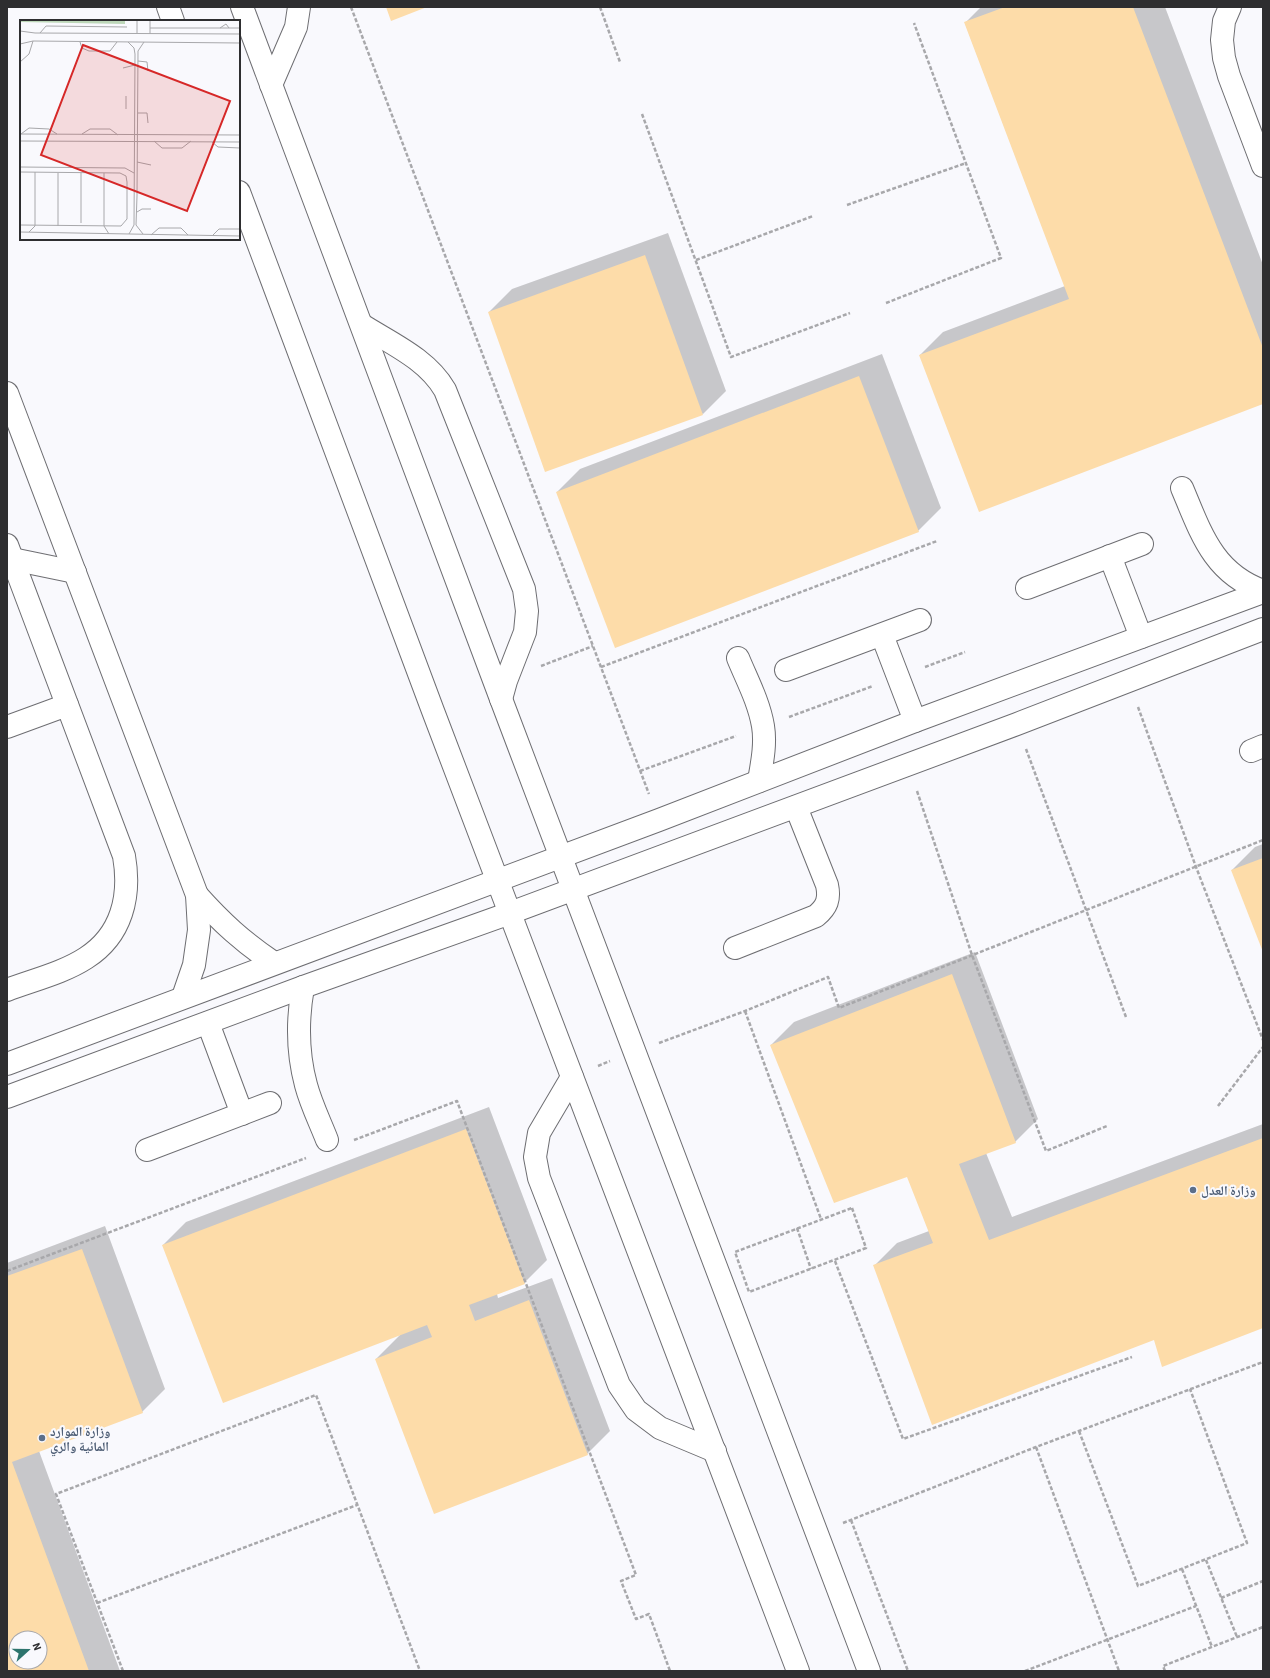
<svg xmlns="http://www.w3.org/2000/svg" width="1270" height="1678" viewBox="0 0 1270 1678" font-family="'Source Sans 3','Noto Naskh Arabic',sans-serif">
	<rect width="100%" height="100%" fill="#f9f9fd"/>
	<g fill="#0003" fill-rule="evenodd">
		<polygon points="981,7 1165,7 1263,265 1263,403 920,355 943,332 1065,286 965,23"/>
		<polygon points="668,233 726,391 703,414 489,312 512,289"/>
		<polygon points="882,354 941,508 918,531 557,492 580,469"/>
		<polygon points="1263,844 1263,950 1232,870 1255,847"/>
		<polygon points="975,952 1038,1119 1015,1142 986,1153 1012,1217 1263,1124 1263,1327 1155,1338 874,1266 897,1243 929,1231 908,1176 771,1045 794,1022"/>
		<polygon points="489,1107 547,1260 524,1283 497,1294 498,1298 552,1278 610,1431 587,1454 376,1359 402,1333 163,1245 186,1222"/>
		<path d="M105 1226 165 1389 142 1412 39 1451 120 1671H7V1263ZM16 1638H40V1662H16Z"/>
	</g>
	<g fill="#fddca9" fill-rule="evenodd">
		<polygon points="386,7 427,7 391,21"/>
		<polygon points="1005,7 1133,7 1263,348 1263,404 979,512 919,355 1069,299 964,22"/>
		<polygon points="645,255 703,415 545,472 488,312"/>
		<polygon points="859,376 919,532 615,648 556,492"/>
		<polygon points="1263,858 1263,952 1231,870"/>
		<polygon points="952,974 1016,1143 959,1164 989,1240 1263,1138 1263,1328 1162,1367 1154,1340 932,1425 873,1265 933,1243 907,1177 834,1203 770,1045"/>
		<polygon points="466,1129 525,1284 469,1305 475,1321 529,1300 588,1455 434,1514 375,1359 432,1337 427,1325 223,1403 162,1245"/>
		<path d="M82 1249 143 1413 12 1462 89 1671H7V1276ZM16 1638H40V1662H16Z"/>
	</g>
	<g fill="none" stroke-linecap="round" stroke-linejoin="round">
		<defs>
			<g id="minor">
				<polyline points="168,7 173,21"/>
				<polyline points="242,7 501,699 869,1671"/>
				<polyline points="1230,7 1224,21 1222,40 1224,58 1229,76 1263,166"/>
				<polyline points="271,85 296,27 299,7"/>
				<polyline points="239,192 433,711 798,1671"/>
				<path d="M362 325C392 344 427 359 445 390L524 589 527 611 525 632 506 681 501 699"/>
				<polyline points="7,393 197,895 199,930 194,965 183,997"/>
				<path d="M1182 488C1201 533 1213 573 1263 591"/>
				<path d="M7 545 124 856C131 896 122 935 86 958 63 973 33 980 7 990"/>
				<polyline points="1110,556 1141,637"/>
				<polyline points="12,559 75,572"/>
				<polyline points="1027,588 1142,544"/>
				<polyline points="882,635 915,721"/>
				<path d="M738 658C747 680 759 702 763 726 766 744 762 763 759 781"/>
				<polyline points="786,670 920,620"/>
				<polyline points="7,727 67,705"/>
				<polyline points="1251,751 1263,746"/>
				<path d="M197 895C222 923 243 942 274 963"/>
				<path d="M735 948 816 916C827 907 830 899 827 885L796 807"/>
				<path d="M303 987C297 1021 297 1052 306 1085 311 1104 320 1122 327 1140"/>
				<polyline points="208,1023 242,1114"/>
				<polyline points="7,1064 659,820 915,721 1263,592"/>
				<polyline points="572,1077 539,1133 535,1157 539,1178 619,1385 636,1410 660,1428 715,1451"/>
				<polyline points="7,1097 303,987 510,913 1017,724 1263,629"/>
				<polyline points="147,1150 270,1103"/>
			</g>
		</defs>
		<use href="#minor" stroke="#6e6e72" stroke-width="24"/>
		<g stroke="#a8a8ab" stroke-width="2.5" stroke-dasharray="4 2" stroke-linecap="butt">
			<polyline points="351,7 649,794"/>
			<polyline points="600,7 620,62"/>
			<polyline points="642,114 731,357 850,313"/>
			<polyline points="847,205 966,163"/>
			<polyline points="696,260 813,216"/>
			<polyline points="886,303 1001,258 914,23"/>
			<polyline points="541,666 593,646"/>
			<polyline points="601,667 937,541"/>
			<polyline points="925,667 965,652"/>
			<polyline points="1138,707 1196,867 1263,1040"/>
			<polyline points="789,717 873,686"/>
			<polyline points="1026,749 1126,1017"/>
			<polyline points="640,771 736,736"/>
			<polyline points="917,791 972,955 1046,1151 1107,1126"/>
			<polyline points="745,1011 821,1219"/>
			<polyline points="659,1043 745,1011 828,977 839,1008 1263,840"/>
			<polyline points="598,1066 610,1061"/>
			<polyline points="1218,1106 1263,1047"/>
			<polyline points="354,1140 457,1101 636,1575 621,1581 636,1619 649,1614 670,1671"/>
			<polygon points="852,1208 866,1248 749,1292 735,1252"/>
			<polyline points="797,1228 811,1269"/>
			<polyline points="835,1261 903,1439 1132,1357"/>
			<polyline points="7,1271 306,1158"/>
			<polyline points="1079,1431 1138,1586 1247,1543 1190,1389"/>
			<polyline points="1036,1447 1119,1671"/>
			<polyline points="851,1520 908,1671"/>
			<polyline points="843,1523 1036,1447 1263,1362"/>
			<polyline points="1206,1560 1237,1637"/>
			<polyline points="1182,1569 1212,1647"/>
			<polyline points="1221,1598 1263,1581"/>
			<polyline points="97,1603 357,1505"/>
			<polyline points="123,1671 56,1494 316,1395 420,1671"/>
			<polyline points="1025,1671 1196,1606"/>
			<polyline points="1165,1671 1163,1666 1263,1627"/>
		</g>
		<use href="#minor" stroke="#fff" stroke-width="22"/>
	</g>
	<g fill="#5c6f8a" stroke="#f9f9fd" stroke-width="1.5">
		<circle cx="1193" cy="1190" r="4"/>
		<circle cx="42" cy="1438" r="4"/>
	</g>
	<g text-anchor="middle" stroke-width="4" stroke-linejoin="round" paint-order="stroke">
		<g font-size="13" font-weight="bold" fill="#4e5e75" stroke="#f9f9fd" text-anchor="start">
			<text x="1201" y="1195">وزارة العدل</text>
			<text x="50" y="1436">وزارة الموارد<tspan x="50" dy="15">المائية والري</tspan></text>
		</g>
	</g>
	<g transform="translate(20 20)">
		<rect width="220" height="220" fill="#f9f9fd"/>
		<path d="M0 0H105V4L0 2Z" fill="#bdd7b9"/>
		<path fill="none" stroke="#a8a8ab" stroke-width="1" d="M117 0V14M130 8H220M200 8 206 4 209 8M0 11 15 13 220 14M20 13 26 6 107 7M130 14V0M60 22 62 28 69 31H90L97 22M108 22 114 28 115 34 114 205 109 214M0 24 13 21 220 23M118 41 127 42 128 51M0 42 9 34 13 21M103 48 115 45M106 89V76M118 93H127L128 103M0 114 220 115M1 114 9 108 29 109 37 114M62 114 70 109H90L98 115M0 121 220 122M134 121 142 128H162L171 121M192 122 198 127 220 128M117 142 131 145M0 147 105 148 114 153M0 152 100 153 106 156 107 162V199L101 206 0 205M84 153V206L89 214M117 192 122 189H131M61 203V153M38 206V153M0 212 220 216M9 212 15 206V152M123 214 116 205 117 176 118 31 124 22M131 215 139 208H161L168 215M193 215 199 209H220"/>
		<path fill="#d62828" fill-opacity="0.15" stroke="#d62828" stroke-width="2" d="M63 25 210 81 167 191 21 135Z"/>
		<rect width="220" height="220" fill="none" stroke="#2e2e30" stroke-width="2"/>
	</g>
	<rect width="1270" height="1678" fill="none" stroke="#2e2e30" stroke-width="16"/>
	<g transform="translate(28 1650) rotate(69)"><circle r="19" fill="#f9f9fd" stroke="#a8a8ab"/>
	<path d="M0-3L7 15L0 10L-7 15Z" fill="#2d746d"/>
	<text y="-6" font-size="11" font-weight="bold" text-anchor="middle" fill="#2e2e30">N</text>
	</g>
</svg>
